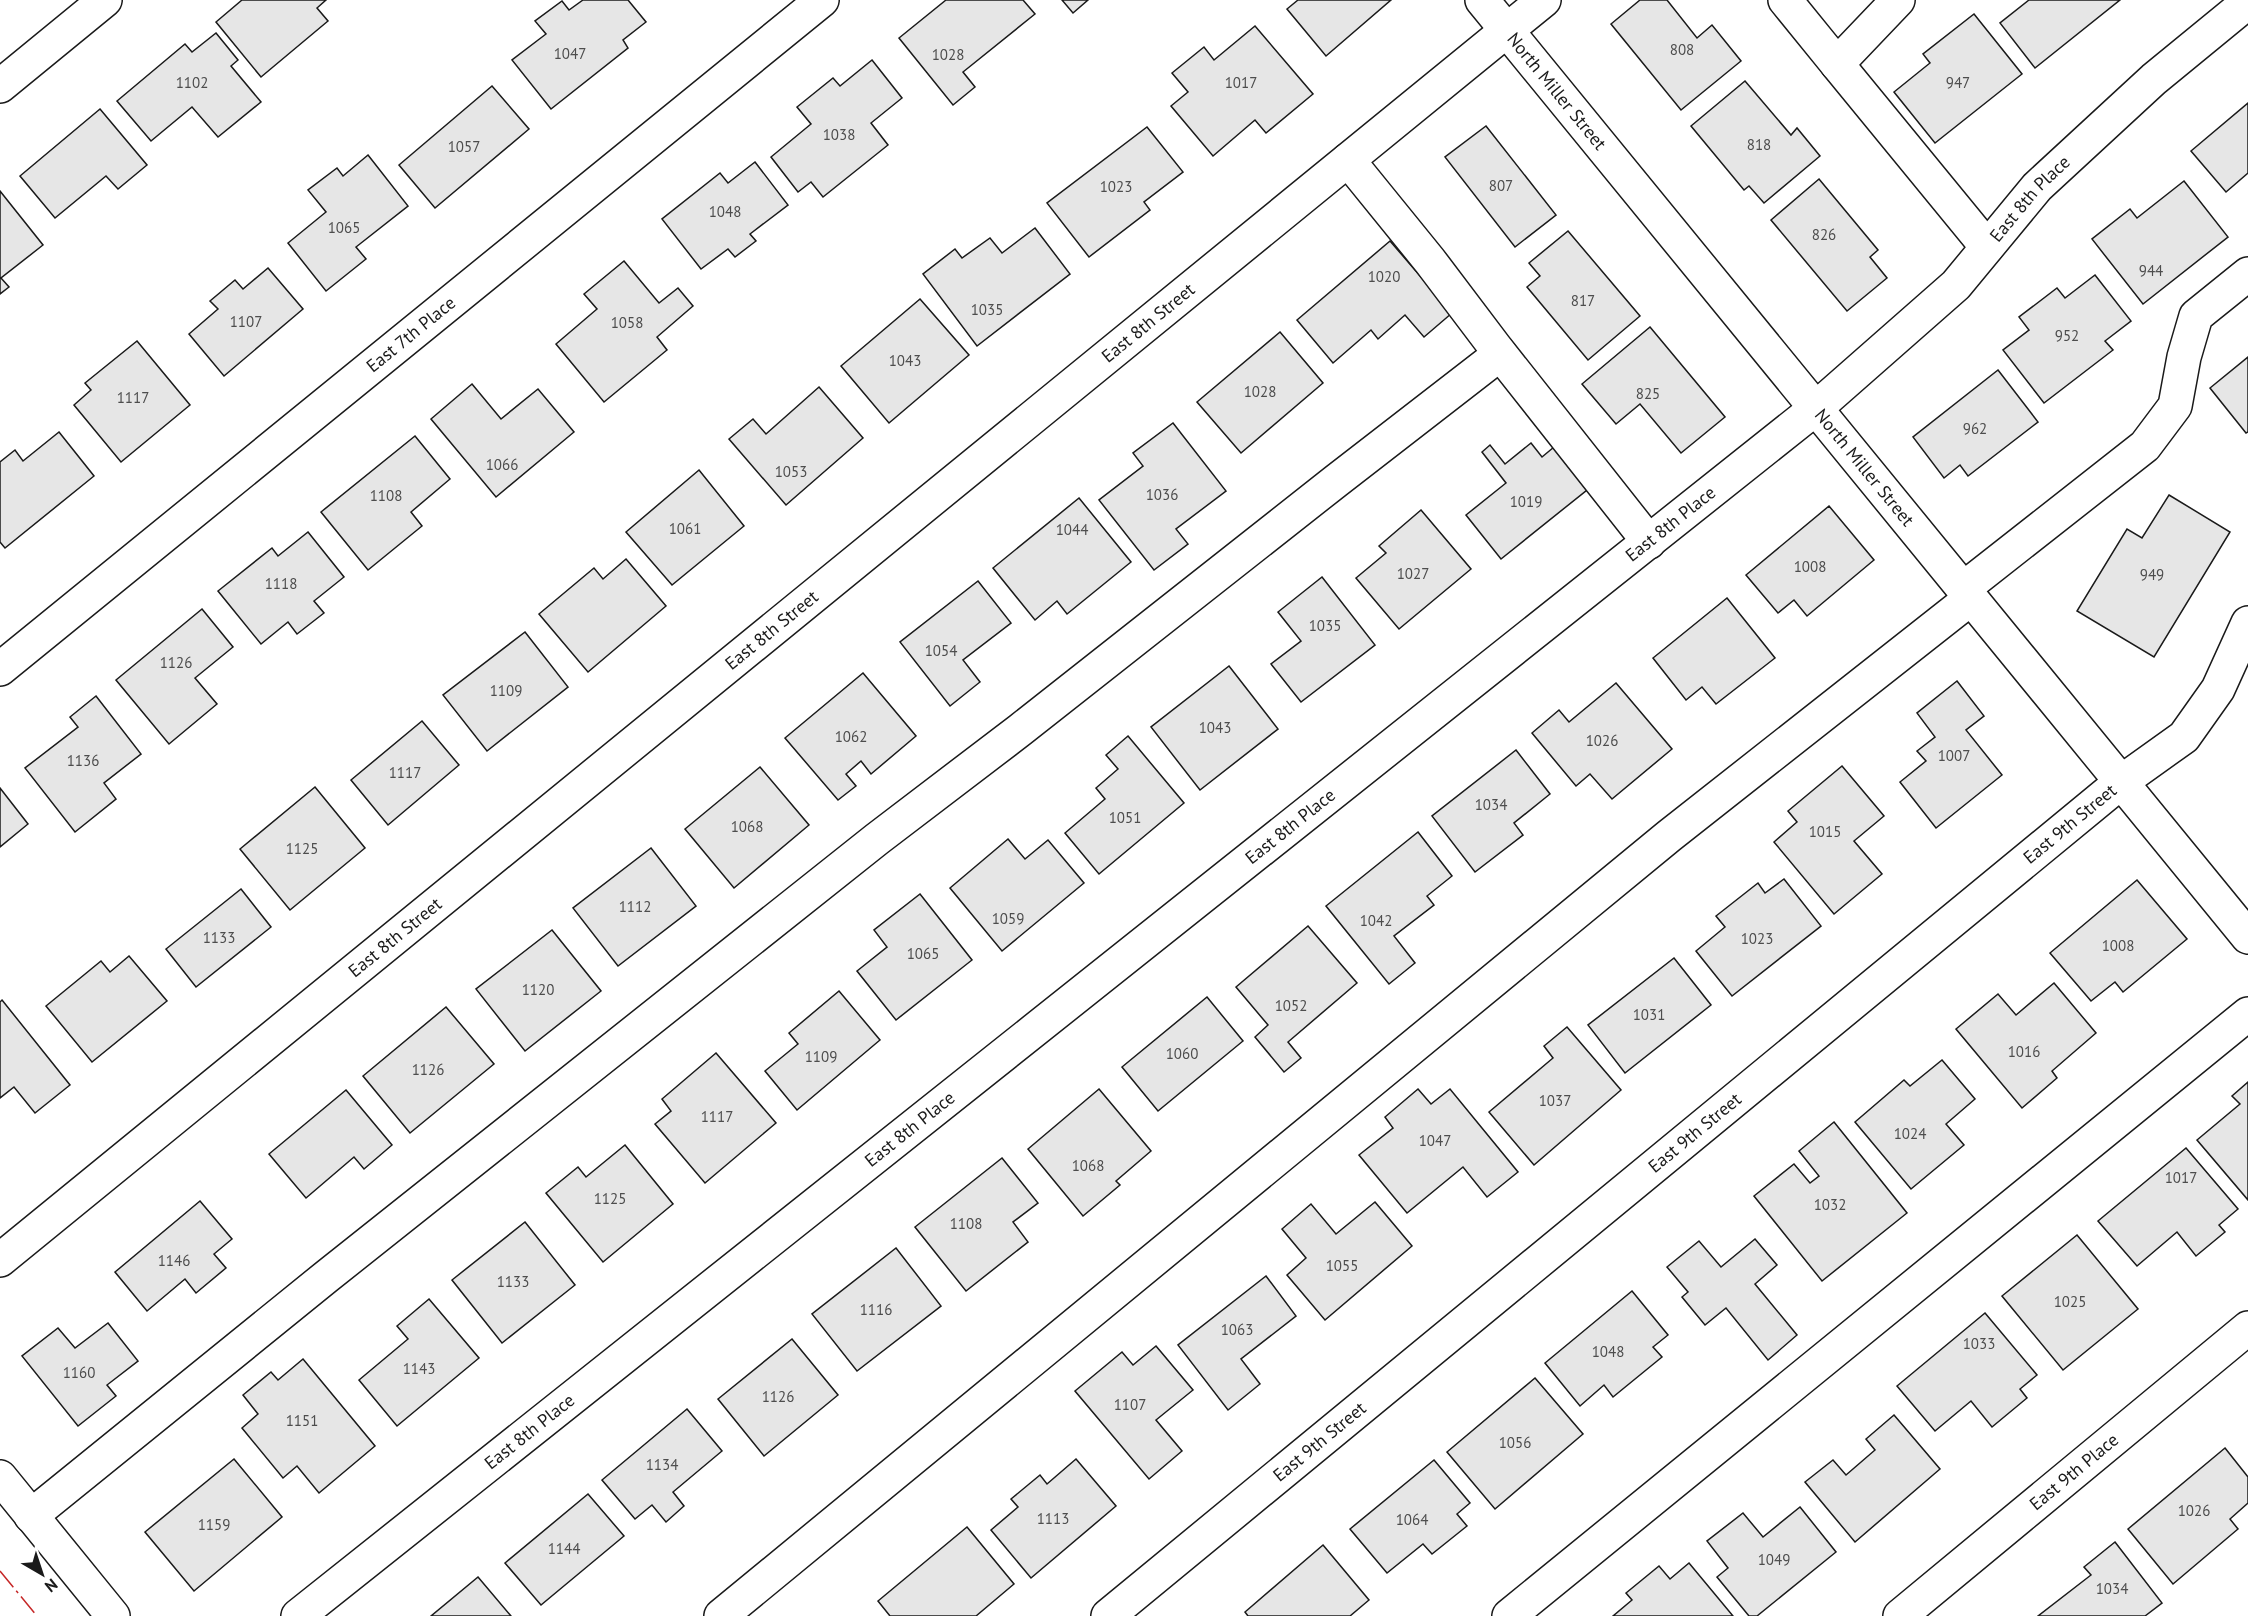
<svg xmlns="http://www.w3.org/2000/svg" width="2248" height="1616" viewBox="0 0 2248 1616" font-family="'PT Sans',sans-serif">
	<rect width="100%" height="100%" fill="#fff"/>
	<g fill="#e6e6e6" stroke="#1a1a1a" stroke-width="1.5">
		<polygon points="242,0 326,0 317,8 328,21 261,77 216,22"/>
		<polygon points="583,0 628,0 646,22 623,40 628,48 551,109 512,60 546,34 535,21 562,1 569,10"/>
		<polygon points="946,0 1023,0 1035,14 963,72 975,87 953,105 899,38"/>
		<polygon points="1062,0 1088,0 1073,13"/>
		<polygon points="1298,0 1391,0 1326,56 1287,9"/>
		<polygon points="1640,0 1667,0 1697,38 1712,25 1741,61 1681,110 1611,24"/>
		<polygon points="2029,0 2120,0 2035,68 2000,23"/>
		<polygon points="1974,14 2022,74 1935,143 1894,92 1930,63 1923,54"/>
		<polygon points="1255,26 1313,94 1266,133 1255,120 1213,156 1171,106 1188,92 1172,73 1204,47 1214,60"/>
		<polygon points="216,33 238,60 231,66 261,102 218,137 192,107 151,141 117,101 185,44 192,52"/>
		<polygon points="872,60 902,98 871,123 888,145 823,197 811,182 798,192 771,157 811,124 797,107 833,78 840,86"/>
		<polygon points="1745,81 1791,135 1797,128 1820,156 1764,203 1749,186 1744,190 1691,126"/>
		<polygon points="492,86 529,129 435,208 399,165"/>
		<polygon points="2248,103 2248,173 2226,192 2191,151"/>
		<polygon points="100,109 147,165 118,189 106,176 55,218 20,176"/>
		<polygon points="1486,126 1556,215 1515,247 1445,157"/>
		<polygon points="1147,127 1183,172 1144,202 1150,210 1089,257 1047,203"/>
		<polygon points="368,155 408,206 356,247 366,259 326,291 288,243 326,212 308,190 337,168 343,176"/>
		<polygon points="755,162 788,205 750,234 756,241 735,257 728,249 701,269 662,219 720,173 728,183"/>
		<polygon points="1819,179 1878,250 1870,257 1887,278 1847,311 1771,220"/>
		<polygon points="2184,181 2228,237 2143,304 2092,239 2130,209 2137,218"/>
		<polygon points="0,191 43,245 1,278 9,287 0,294"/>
		<polygon points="1035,228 1070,274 977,346 923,274 955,249 962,258 990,238 1002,253"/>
		<polygon points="1568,231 1640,316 1588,360 1527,287 1540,276 1529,263"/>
		<polygon points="1390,241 1452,313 1424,337 1405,315 1378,339 1371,330 1333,363 1297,320"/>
		<polygon points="624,261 659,303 678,288 693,306 657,337 667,350 604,402 556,344 597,309 584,294"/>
		<polygon points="268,268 303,309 224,376 189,334 218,309 210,301 235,280 243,289"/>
		<polygon points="2095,275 2131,321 2105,341 2113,350 2044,403 2003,350 2029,330 2019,317 2057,288 2065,298"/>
		<polygon points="920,299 969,355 889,423 841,366"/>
		<polygon points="1650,327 1725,417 1681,453 1640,404 1616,424 1582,384"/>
		<polygon points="1280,332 1323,383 1241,453 1197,402"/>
		<polygon points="137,341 190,405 121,462 74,405 91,390 85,383"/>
		<polygon points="2248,357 2248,432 2246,433 2210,388"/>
		<polygon points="1998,370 2038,422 1968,476 1960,465 1944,478 1913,437"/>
		<polygon points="472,384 501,419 538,389 574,432 496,497 431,419"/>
		<polygon points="819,387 863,438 786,505 729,439 753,419 766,434"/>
		<polygon points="1173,423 1226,491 1176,529 1188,544 1154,570 1099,500 1143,466 1133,453"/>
		<polygon points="59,432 94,476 5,548 0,542 0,462 15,450 23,461"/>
		<polygon points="415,436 450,479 411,512 422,526 368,570 321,512"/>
		<polygon points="1531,443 1542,457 1554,447 1587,490 1501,559 1466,515 1506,483 1482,452 1490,445 1505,464"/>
		<polygon points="699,470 744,526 672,585 626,532"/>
		<polygon points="2169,495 2230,532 2154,657 2077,611 2127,529 2142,538"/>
		<polygon points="1079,498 1131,562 1067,614 1057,601 1035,620 993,568"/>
		<polygon points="1829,506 1874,560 1807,616 1794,600 1778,613 1746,575"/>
		<polygon points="1421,510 1471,569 1399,629 1356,578 1386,553 1379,546"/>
		<polygon points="308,532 344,577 314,601 324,613 297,634 288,622 261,644 218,591 272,548 278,556"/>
		<polygon points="626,559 666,606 588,672 539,614 594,568 603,579"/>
		<polygon points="1322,577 1375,645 1301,702 1271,664 1301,641 1278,612"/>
		<polygon points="978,581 1011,623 963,660 980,682 950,706 900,642"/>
		<polygon points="1727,598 1775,658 1716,704 1702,687 1686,700 1653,658"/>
		<polygon points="202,609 233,647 195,678 217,704 169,744 116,680"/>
		<polygon points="525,632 568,687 487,751 443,695"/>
		<polygon points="1229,666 1278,729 1200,790 1151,727"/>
		<polygon points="863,673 916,736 871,774 861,761 846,774 856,786 838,800 785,738"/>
		<polygon points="1957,681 1984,716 1966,730 2002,775 1936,828 1900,782 1926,761 1917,751 1935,737 1917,713"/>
		<polygon points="1616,683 1672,749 1612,799 1590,774 1576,786 1532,733 1559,710 1569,722"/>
		<polygon points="96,696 141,754 104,783 116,799 75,832 25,768 78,727 70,717"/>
		<polygon points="422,721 459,765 388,825 351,780"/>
		<polygon points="1128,736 1184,803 1099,874 1065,833 1105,799 1096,788 1118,769 1106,755"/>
		<polygon points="1516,750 1550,794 1514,823 1523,835 1475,872 1432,816"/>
		<polygon points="1842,766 1884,816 1854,841 1882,874 1834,914 1774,842 1797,822 1788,811"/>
		<polygon points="760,767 809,825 734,888 685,829"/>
		<polygon points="315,787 365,848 290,910 240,849"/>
		<polygon points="0,788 28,824 0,847"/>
		<polygon points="1418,832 1452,876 1427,896 1434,905 1394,936 1415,963 1389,984 1326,906"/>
		<polygon points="1008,839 1025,859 1048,840 1084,883 1002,951 950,888"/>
		<polygon points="651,848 696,906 618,966 573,908"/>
		<polygon points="1784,879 1821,926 1732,996 1696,951 1725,927 1716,916 1758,883 1765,893"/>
		<polygon points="2137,880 2187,939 2123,992 2115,982 2091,1001 2050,953"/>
		<polygon points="241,889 271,927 196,987 166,949"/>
		<polygon points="920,894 972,960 896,1020 857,971 887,947 874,930"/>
		<polygon points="1308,926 1357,983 1288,1042 1301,1058 1284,1072 1255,1037 1268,1025 1236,987"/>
		<polygon points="552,930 601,991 525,1051 476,989"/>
		<polygon points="129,956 167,1001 92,1062 46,1006 101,961 110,972"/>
		<polygon points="1674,958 1711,1005 1625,1073 1588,1025"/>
		<polygon points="2054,983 2096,1033 2052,1071 2057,1078 2022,1108 1956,1029 1998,994 2016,1015"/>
		<polygon points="839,991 880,1040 797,1110 765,1071 798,1044 789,1033"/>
		<polygon points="1207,997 1243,1041 1158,1111 1122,1067"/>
		<polygon points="2,1000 70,1085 35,1113 14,1087 0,1098 0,1002"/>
		<polygon points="446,1007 494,1064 410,1133 363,1076"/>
		<polygon points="1567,1027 1621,1090 1534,1165 1489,1112 1553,1058 1544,1046"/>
		<polygon points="716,1053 776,1123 705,1183 655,1124 671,1111 662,1099"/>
		<polygon points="1942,1060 1975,1099 1946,1124 1964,1145 1911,1189 1855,1122 1904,1080 1910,1086"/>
		<polygon points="2248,1082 2248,1200 2197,1140 2240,1104 2232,1096"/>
		<polygon points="1099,1089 1151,1151 1116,1181 1120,1185 1083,1216 1028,1149"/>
		<polygon points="1418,1089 1431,1104 1450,1089 1518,1172 1487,1197 1463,1167 1407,1213 1359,1155 1393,1128 1385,1117"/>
		<polygon points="346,1090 392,1145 364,1169 354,1157 306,1198 269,1154"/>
		<polygon points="1834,1122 1907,1213 1822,1281 1754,1196 1794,1164 1810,1183 1819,1176 1799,1151"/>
		<polygon points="625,1145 673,1204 603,1262 546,1193 578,1167 586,1177"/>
		<polygon points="2186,1148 2238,1209 2219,1225 2225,1232 2196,1256 2177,1232 2137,1266 2098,1221"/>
		<polygon points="1002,1158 1038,1203 1013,1222 1028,1242 966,1291 915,1227"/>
		<polygon points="200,1201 232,1239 214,1254 226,1268 196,1293 185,1279 147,1311 115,1272"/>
		<polygon points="1375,1202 1412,1246 1325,1320 1287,1275 1306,1258 1282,1229 1311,1204 1336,1234"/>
		<polygon points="525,1222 575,1285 502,1343 452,1280"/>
		<polygon points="2077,1235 2138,1309 2063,1370 2002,1296"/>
		<polygon points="1755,1239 1777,1265 1755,1284 1797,1335 1768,1360 1726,1308 1705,1325 1682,1297 1688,1292 1667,1267 1699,1241 1721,1267"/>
		<polygon points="896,1248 941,1306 857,1371 812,1314"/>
		<polygon points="1266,1276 1296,1316 1241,1359 1260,1384 1228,1410 1178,1345"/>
		<polygon points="1632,1291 1668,1335 1653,1347 1662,1357 1613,1397 1604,1385 1580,1406 1545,1363"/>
		<polygon points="429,1299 479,1358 397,1426 359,1380 408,1339 397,1326"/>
		<polygon points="1985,1313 2037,1375 2020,1389 2027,1398 1992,1427 1971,1401 1935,1431 1897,1386"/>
		<polygon points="108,1323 138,1361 107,1385 116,1396 78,1426 22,1356 58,1328 75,1348"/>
		<polygon points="792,1339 838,1395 764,1456 718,1399"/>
		<polygon points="1156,1346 1193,1390 1156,1420 1182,1451 1149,1479 1075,1391 1122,1352 1133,1365"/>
		<polygon points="303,1359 375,1446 319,1493 297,1466 283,1478 242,1428 258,1414 243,1395 271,1372 278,1380"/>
		<polygon points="1535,1378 1583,1434 1495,1509 1447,1452"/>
		<polygon points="687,1409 722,1451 673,1492 684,1506 666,1522 652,1505 635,1519 602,1480"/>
		<polygon points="1894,1415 1940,1469 1855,1542 1805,1482 1833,1460 1846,1475 1875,1450 1866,1439"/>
		<polygon points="2225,1448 2248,1477 2248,1503 2230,1519 2238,1529 2173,1584 2128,1529"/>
		<polygon points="234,1459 282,1517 194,1591 145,1532"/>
		<polygon points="1076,1459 1116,1506 1031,1578 991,1530 1018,1507 1011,1499 1040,1475 1047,1484"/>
		<polygon points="1434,1460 1470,1503 1457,1514 1467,1526 1432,1554 1423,1544 1387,1573 1350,1529"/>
		<polygon points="588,1494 624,1536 541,1605 505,1563"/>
		<polygon points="1800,1507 1836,1552 1757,1616 1749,1616 1717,1577 1728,1568 1707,1541 1743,1513 1763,1537"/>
		<polygon points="967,1527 1014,1584 976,1616 890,1616 878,1601"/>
		<polygon points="2115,1542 2162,1603 2145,1616 2038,1616 2091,1575 2084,1567"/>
		<polygon points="1323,1545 1369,1600 1350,1616 1248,1616 1245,1612"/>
		<polygon points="1689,1563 1733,1616 1613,1616 1632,1600 1626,1593 1659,1566 1670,1579"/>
		<polygon points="478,1577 511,1616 431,1616"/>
	</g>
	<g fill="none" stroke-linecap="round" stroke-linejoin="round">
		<defs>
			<g id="minor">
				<path id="s1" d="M1482 0 2248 937"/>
				<polyline points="1785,0 1837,64"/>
				<polyline points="1898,0 1837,64 1987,247"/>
				<polyline points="0,86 105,0"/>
				<polyline points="1348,160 1430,261 1495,347 1649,542"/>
				<polyline points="1963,589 2145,446 2175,406 2184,357 2196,316 2248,274"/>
				<path id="s2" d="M0 669 822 0"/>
				<path id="s3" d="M0 1260 1544 0"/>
				<polyline points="31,1516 326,1277 877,839 1020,730 1336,481 1500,354"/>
				<path id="s4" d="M298 1616 1815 409 1956 285 2037 187 2154 79 2248 2"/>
				<polyline points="721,1616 1669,836 1970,599"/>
				<path id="s5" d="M1108 1616 2121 782 2184 737 2218 689 2248 623"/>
				<polyline points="1509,1616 2248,1014"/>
				<path id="s6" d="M1900 1616 2248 1328"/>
			</g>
			<polyline id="major" points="0,1477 113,1616"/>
		</defs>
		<use href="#minor" stroke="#1a1a1a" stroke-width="36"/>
		<use href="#major" stroke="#1a1a1a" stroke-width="36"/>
		<use href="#minor" stroke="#fff" stroke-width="33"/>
		<use href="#major" stroke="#fff" stroke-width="33"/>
		<polyline stroke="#c62828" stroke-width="1.5" stroke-dasharray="21 4.5 3 4.5" stroke-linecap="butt" points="0,1571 37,1616"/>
	</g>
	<g text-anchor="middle" stroke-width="4.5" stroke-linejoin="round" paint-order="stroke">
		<g font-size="15" fill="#4d4d4d">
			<text x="1682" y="55">808</text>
			<text x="570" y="59">1047</text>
			<text x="948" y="60">1028</text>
			<text x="192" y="88">1102</text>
			<text x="1241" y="88">1017</text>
			<text x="1958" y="88">947</text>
			<text x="839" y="140">1038</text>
			<text x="1759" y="150">818</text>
			<text x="464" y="152">1057</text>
			<text x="1501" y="191">807</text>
			<text x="1116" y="192">1023</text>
			<text x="725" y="217">1048</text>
			<text x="344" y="233">1065</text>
			<text x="1824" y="240">826</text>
			<text x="2151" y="276">944</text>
			<text x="1384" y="282">1020</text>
			<text x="1583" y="306">817</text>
			<text x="987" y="315">1035</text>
			<text x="246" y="327">1107</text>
			<text x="627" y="328">1058</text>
			<text x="2067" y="341">952</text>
			<text x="905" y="366">1043</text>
			<text x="1260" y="397">1028</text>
			<text x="1648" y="399">825</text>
			<text x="133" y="403">1117</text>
			<text x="1975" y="434">962</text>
			<text x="502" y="470">1066</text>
			<text x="791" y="477">1053</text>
			<text x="1162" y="500">1036</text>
			<text x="386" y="501">1108</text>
			<text x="1526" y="507">1019</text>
			<text x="685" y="534">1061</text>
			<text x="1072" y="535">1044</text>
			<text x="1810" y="572">1008</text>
			<text x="1413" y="579">1027</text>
			<text x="2152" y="580">949</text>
			<text x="281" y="589">1118</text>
			<text x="1325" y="631">1035</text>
			<text x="941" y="656">1054</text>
			<text x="176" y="668">1126</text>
			<text x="506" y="696">1109</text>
			<text x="1215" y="733">1043</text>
			<text x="851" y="742">1062</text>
			<text x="1602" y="746">1026</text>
			<text x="1954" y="761">1007</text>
			<text x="83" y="766">1136</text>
			<text x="405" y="778">1117</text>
			<text x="1491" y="810">1034</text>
			<text x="1125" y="823">1051</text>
			<text x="747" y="832">1068</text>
			<text x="1825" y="837">1015</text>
			<text x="302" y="854">1125</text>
			<text x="635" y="912">1112</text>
			<text x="1008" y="924">1059</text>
			<text x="1376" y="926">1042</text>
			<text x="219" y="943">1133</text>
			<text x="1757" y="944">1023</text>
			<text x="2118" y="951">1008</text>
			<text x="923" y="959">1065</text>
			<text x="538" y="995">1120</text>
			<text x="1291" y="1011">1052</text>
			<text x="1649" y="1020">1031</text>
			<text x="2024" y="1057">1016</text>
			<text x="1182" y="1059">1060</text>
			<text x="821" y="1062">1109</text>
			<text x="428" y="1075">1126</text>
			<text x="1555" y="1106">1037</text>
			<text x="717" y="1122">1117</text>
			<text x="1910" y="1139">1024</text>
			<text x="1435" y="1146">1047</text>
			<text x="1088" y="1171">1068</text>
			<text x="2181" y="1183">1017</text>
			<text x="610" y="1204">1125</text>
			<text x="1830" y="1210">1032</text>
			<text x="966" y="1229">1108</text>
			<text x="174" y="1266">1146</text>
			<text x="1342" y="1271">1055</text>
			<text x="513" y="1287">1133</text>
			<text x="2070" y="1307">1025</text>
			<text x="876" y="1315">1116</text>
			<text x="1237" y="1335">1063</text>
			<text x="1979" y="1349">1033</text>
			<text x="1608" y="1357">1048</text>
			<text x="419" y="1374">1143</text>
			<text x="79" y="1378">1160</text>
			<text x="778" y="1402">1126</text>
			<text x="1130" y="1410">1107</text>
			<text x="302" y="1426">1151</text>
			<text x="1515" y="1448">1056</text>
			<text x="662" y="1470">1134</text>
			<text x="2194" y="1516">1026</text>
			<text x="1053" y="1524">1113</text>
			<text x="1412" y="1525">1064</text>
			<text x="214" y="1530">1159</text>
			<text x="564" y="1554">1144</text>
			<text x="1774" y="1565">1049</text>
			<text x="2112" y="1594">1034</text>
		</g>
		<g font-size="18" fill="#1a1a1a" stroke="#fff">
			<text dy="6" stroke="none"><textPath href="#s1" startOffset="118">North Miller Street</textPath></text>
			<text dy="6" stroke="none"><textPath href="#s4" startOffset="2240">East 8th Place</textPath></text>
			<text dy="6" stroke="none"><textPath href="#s3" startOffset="1482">East 8th Street</textPath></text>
			<text dy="6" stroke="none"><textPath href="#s2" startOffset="530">East 7th Place</textPath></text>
			<text dy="6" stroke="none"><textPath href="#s1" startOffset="604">North Miller Street</textPath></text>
			<text dy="6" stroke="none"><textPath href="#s4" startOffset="1754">East 8th Place</textPath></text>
			<text dy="6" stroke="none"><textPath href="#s3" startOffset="996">East 8th Street</textPath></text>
			<text dy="6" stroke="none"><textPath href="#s5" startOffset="1246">East 9th Street</textPath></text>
			<text dy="6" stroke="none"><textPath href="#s4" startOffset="1268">East 8th Place</textPath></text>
			<text dy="6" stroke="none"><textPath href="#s3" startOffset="510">East 8th Street</textPath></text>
			<text dy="6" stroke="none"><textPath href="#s4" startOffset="782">East 8th Place</textPath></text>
			<text dy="6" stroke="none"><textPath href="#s5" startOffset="760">East 9th Street</textPath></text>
			<text dy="6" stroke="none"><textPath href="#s4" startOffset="296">East 8th Place</textPath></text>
			<text dy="6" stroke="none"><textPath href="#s5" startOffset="274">East 9th Street</textPath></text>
			<text dy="6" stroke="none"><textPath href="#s6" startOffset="226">East 9th Place</textPath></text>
		</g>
	</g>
	<g transform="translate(42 1574) rotate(141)" stroke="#ffffff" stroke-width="4.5" paint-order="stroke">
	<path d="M0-4.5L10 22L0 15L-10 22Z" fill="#1a1a1a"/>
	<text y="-9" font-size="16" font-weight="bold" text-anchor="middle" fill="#1a1a1a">N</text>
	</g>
</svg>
